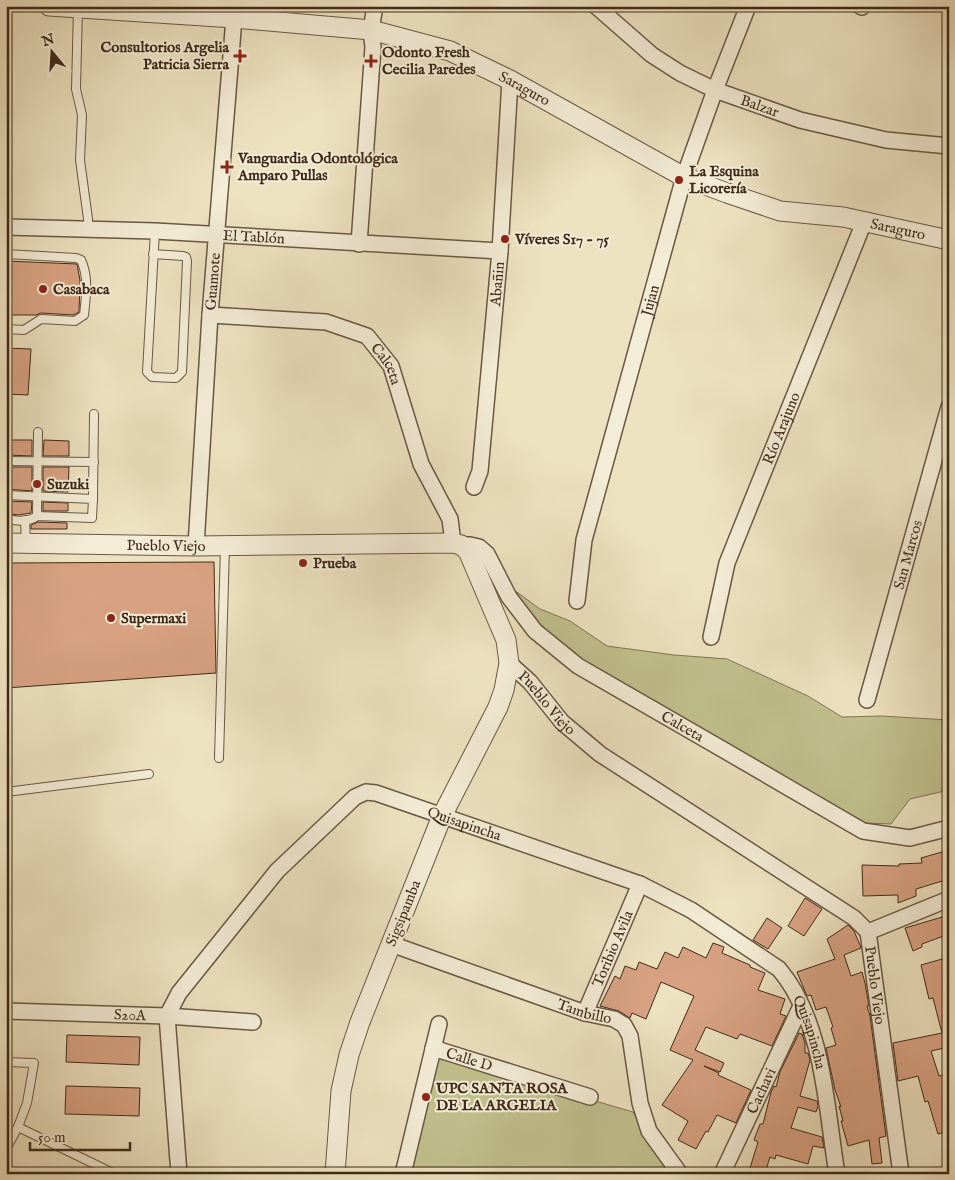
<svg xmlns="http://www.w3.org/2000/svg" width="955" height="1180" viewBox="0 0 955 1180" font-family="'IM FELL English',serif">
	<rect width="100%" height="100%" fill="#ede2c0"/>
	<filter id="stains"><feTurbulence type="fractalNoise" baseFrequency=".004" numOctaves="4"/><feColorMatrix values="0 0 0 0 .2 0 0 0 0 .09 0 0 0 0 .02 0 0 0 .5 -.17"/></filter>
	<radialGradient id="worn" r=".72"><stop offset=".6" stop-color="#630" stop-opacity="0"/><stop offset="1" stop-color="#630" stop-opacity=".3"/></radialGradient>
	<g fill="#c0c08d" stroke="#807553">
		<polygon points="510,587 540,609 570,621 607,646 674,655 727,659 808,696 842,717 881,716 949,720 949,790 910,799 891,824 866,823 602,680 538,632"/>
		<polygon points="437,1055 633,1112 669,1174 407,1174"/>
	</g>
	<g fill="#d8a282" stroke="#3f2a19">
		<polygon points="6,261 77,264 80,280 79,312 73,315 41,313 36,315 6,315"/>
		<polygon points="6,348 31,349 28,395 6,394"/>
		<polygon points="6,440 32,440 32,456 6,455"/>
		<polygon points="44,440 69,441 69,456 43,456"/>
		<polygon points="6,467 32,467 32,491 6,489"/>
		<polygon points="43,467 69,467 68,492 43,491"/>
		<polygon points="6,501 32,502 31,513 18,515 6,513"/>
		<polygon points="43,502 68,503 68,511 43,511"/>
		<polygon points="38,522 67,523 67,529 31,529 31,525"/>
		<polygon points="214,562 216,673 6,688 6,563"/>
		<polygon points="949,850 949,879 916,889 916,896 898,903 898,895 863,896 862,865 899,866 899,864 922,863 921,858"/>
		<polygon points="805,898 822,909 804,936 788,926"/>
		<polygon points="949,915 949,934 922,944 922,947 913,951 905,928"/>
		<polygon points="767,918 782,928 768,949 753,940"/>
		<polygon points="848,925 854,931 860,945 861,948 844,955 851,976 862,972 865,983 869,1006 867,1006 870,1016 886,1136 879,1138 882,1163 872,1164 869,1140 848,1146 841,1121 843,1121 839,1106 841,1107 835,1090 826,1048 836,1045 831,1028 833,1027 826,1007 816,1010 811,995 807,996 797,972 835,959 827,939"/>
		<polygon points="713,943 724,947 722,953 750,965 750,967 765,973 758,990 785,999 780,1014 786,1016 772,1046 740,1034 737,1039 706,1027 695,1050 724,1063 720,1072 704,1066 719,1073 718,1075 751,1090 736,1123 717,1115 708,1132 706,1131 696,1149 678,1140 688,1121 662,1105 693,1060 670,1050 694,996 661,982 646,1019 632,1013 630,1018 619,1011 600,1006 615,976 620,979 625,966 636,970 639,962 657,969 665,952 678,958 683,947 706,958"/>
		<polygon points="949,957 949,1047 931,1051 939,1076 949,1073 949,1131 938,1134 928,1101 925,1102 918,1076 898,1081 893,1043 942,1033 933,998 929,999 921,965"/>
		<polygon points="799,1033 802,1034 805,1043 805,1053 808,1053 810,1060 800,1096 817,1101 818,1106 816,1112 798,1107 791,1128 822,1137 824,1148 813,1146 808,1164 776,1155 775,1159 770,1157 765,1173 750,1168 758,1142 754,1140 760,1124 763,1124 771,1092 774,1086 776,1087 780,1072"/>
		<polygon points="67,1035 140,1037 139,1065 66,1062"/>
		<polygon points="66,1086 140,1088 139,1116 65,1114"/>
	</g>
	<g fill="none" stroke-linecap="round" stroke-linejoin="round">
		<defs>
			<g id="service">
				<polyline points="78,8 76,89 82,115 80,160 88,219 88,230"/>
				<path d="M6 254 76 258 81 260C89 277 86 296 84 315L75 321 41 319 24 330 6 329"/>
				<polyline points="153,254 183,256 186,257 187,261 182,372 176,378 152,377 147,372 155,231"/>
				<polyline points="6,461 94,462"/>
				<path d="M6 495 93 499 92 518 37 516C29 522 16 522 6 518"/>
				<polyline points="93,499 94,414"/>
				<polyline points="37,516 38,432"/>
				<polyline points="25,520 26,543"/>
				<polyline points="219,758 225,546"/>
				<polyline points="6,792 149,774"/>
				<polyline points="6,1062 34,1063 27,1103 18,1127 6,1149"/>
				<polyline points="18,1127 115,1174"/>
			</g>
			<g id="minor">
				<path id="s1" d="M596 6 652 55 680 73 715 90 800 120 886 140 949 146"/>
				<polyline points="860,6 862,7"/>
				<path id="s2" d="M6 227 155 231 500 251"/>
				<polyline points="359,244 373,47 371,30 375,6"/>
				<path id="s3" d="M210 315 326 322 367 336 391 366 421 464 450 519 453 543"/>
				<path id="s4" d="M474 487 480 471 500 251 510 80"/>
				<path id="s5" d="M461 545H470L479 547 487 554 509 597 535 631 578 666 722 749 863 831 910 838 949 828"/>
				<path id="s6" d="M196 546 210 315 234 18"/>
				<path id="s7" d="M577 601 584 540 684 177 715 90 748 6"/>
				<path id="s8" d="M711 637 727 563 864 222"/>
				<path id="s9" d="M509 663 530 682 562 722 600 754 854 918 868 932 901 1174"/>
				<path id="s10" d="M867 700 949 407"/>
				<polyline points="868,932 949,899"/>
				<path id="s11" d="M391 944 585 1013 614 1019 624 1025 630 1036 640 1103 649 1131 680 1174"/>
				<path id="s12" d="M6 1011 167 1016 253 1022"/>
				<path id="s13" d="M585 1013 640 884"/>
				<path id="s14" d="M433 1048 590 1097"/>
				<path id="s15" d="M179 1174 167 1016 179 993 277 871 355 797 366 792 376 793 640 884 691 910 779 969C824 1022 826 1108 837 1174"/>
				<polyline points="403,1174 439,1024"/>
				<path id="s16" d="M722 1174 801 1006"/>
			</g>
			<g id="tertiary">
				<path id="s17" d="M49 6 234 18 371 30 450 51 510 80 684 177 727 193 780 211 843 217 949 240"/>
				<path id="s18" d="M6 543 196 546 453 543 461 545 468 551 506 640 509 663 504 690 498 707 442 816 360 1022 349 1055 341 1091 335 1174"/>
			</g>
		</defs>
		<use href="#service" stroke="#6a5843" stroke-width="10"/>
		<use href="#minor" stroke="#6a5843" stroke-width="18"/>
		<use href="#tertiary" stroke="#6a5843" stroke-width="21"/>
		<use href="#service" stroke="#f3ecd6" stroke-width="8"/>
		<use href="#minor" stroke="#f3ecd6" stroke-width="15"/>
		<use href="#tertiary" stroke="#f3ecd6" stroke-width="19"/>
	</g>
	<g fill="#8f2418" stroke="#f3ecd6" stroke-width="2">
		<path d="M237.5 48.5h5v5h5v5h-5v5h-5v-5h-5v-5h5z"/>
		<path d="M368.5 53.5h5v5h5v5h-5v5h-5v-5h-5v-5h5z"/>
		<path d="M224.5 159.5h5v5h5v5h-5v5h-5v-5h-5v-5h5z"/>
		<circle cx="679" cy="180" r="5"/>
		<circle cx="505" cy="239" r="5"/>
		<circle cx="43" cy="289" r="5"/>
		<circle cx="37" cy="484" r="5"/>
		<circle cx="303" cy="563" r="5"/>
		<circle cx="111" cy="618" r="5"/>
		<circle cx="426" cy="1097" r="5"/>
	</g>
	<g text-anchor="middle" stroke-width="4" stroke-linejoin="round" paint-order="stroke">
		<g font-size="15" font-weight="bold" fill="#3f2a19" stroke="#f3ecd6" text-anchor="start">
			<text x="229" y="52" text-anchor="end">Consultorios Argelia<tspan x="229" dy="17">Patricia Sierra</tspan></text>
			<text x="382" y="57">Odonto Fresh<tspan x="382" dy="17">Cecilia Paredes</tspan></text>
			<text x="238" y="163">Vanguardia Odontológica<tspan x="238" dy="17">Amparo Pullas</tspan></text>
			<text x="689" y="176">La Esquina<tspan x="689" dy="17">Licorería</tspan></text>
			<text x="515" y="244">Víveres S17 - 75</text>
			<text x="53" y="294">Casabaca</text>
			<text x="47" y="489">Suzuki</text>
			<text x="313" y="568">Prueba</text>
			<text x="121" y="623">Supermaxi</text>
			<text x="436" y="1093">UPC SANTA ROSA<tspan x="436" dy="17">DE LA ARGELIA</tspan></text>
		</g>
		<g font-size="15" fill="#3f2a19" stroke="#f3ecd6">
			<text dy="5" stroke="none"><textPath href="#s17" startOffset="488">Saraguro</textPath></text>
			<text dy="5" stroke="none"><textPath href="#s1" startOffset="194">Balzar</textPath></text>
			<text dy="5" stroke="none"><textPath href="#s17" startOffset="892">Saraguro</textPath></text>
			<text dy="5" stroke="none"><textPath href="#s2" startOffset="248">El Tablón</textPath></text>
			<text dy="5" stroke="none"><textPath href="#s6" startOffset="265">Guamote</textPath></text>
			<text dy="5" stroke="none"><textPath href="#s4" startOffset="205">Abañin</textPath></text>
			<text dy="5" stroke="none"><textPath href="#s7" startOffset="310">Jujan</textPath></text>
			<text dy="5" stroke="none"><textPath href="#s3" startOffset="194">Calceta</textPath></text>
			<text dy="5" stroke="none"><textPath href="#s8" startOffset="221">Río Arajuno</textPath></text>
			<text dy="5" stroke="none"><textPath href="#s18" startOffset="160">Pueblo Viejo</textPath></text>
			<text dy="5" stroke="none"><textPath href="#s10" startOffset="151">San Marcos</textPath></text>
			<text dy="5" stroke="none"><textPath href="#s9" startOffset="55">Pueblo Viejo</textPath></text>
			<text dy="5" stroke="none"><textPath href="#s5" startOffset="296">Calceta</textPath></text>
			<text dy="5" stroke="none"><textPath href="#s15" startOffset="564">Quisapincha</textPath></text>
			<text transform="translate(403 913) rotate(-68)" y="5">Sigsipamba</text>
			<text dy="5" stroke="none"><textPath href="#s13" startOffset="70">Toribio Avila</textPath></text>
			<text dy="5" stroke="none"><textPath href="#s9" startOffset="505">Pueblo Viejo</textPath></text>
			<text dy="5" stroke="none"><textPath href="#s11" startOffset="205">Tambillo</textPath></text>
			<text dy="5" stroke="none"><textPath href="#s12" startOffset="124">S20A</textPath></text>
			<text dy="5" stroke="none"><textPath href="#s15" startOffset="984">Quisapincha</textPath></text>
			<text dy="5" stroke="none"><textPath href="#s14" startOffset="38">Calle D</textPath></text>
			<text dy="5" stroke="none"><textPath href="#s16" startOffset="92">Cachavi</textPath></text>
		</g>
	</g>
	<rect width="955" height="1180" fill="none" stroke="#ede2c0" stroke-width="25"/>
	<rect x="8" y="8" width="940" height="1165" fill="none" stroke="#3f2a19" stroke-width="2.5"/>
	<rect x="12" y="12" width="930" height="1155" fill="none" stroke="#3f2a19"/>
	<g transform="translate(52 52) rotate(342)" stroke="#f3ecd6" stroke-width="4" paint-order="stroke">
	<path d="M0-4L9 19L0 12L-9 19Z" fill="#3f2a19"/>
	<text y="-8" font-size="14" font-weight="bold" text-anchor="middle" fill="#3f2a19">N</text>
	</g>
	<path d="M30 1142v8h100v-8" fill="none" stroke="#3f2a19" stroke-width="2.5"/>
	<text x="38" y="1142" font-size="15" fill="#3f2a19" stroke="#f3ecd6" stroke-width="4" paint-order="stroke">50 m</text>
	<rect width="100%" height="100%" filter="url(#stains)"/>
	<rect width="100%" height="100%" fill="url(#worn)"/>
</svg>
